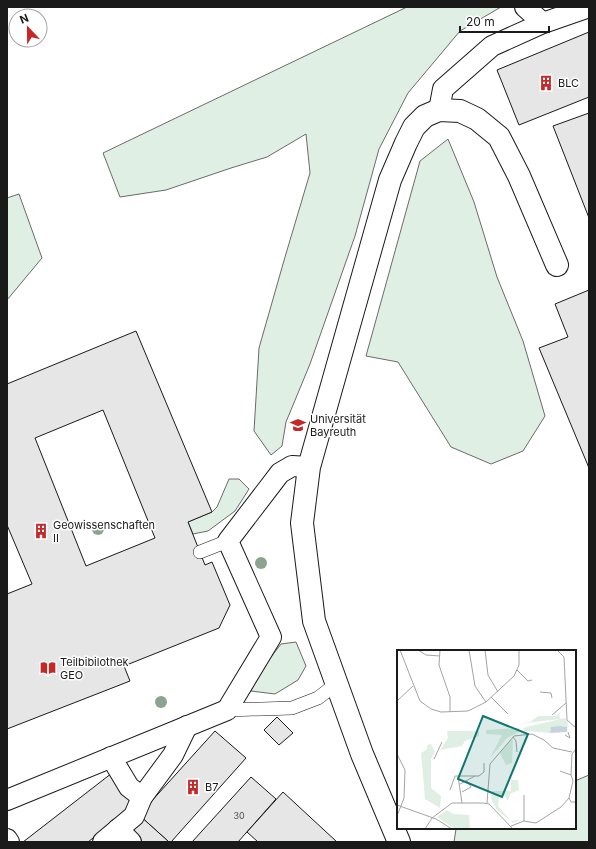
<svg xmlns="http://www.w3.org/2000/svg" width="596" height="849" viewBox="0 0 596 849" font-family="Inter,sans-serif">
	<rect width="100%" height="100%" fill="#fff"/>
	<g fill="#e0efe3" stroke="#6a6a6a">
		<polygon points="407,7 501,7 460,31 408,93 379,149 355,236 310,364 286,422 282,446 271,455 254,431 259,348 285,257 310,173 306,134 267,157 231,168 166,190 120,197 103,153"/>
		<polygon points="448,139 474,202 497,277 523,341 545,416 523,451 491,464 451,447 398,362 366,356 420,161"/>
		<polygon points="19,194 42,258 7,300 7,198"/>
		<polygon points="229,479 239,479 249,489 235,511 208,531 193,534 188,522 212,512 217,507"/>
		<polygon points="296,642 306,666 298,680 275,694 251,691 254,679 281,644"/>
		<polygon points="589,775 589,842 454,842 456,829 459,828 575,828 575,781"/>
	</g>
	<g fill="#e6e6e6" stroke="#1a1a1a" fill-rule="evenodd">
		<polygon points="589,32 589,97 519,125 497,70"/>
		<polygon points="589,113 589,218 553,126"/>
		<polygon points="589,290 589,468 539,348 568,337 555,304"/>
		<path d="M136 331 212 512 188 522 205 565 212 562 230 605 219 628 124 666 130 681 7 729V594L32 584 7 525V384ZM103 410 155 538 86 566 35 438Z"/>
		<polygon points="277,717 293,733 279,745 264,730"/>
		<polygon points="215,731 246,758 171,842 169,842 139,815"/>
		<polygon points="112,773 136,804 88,842 23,842"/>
		<polygon points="251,777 276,799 238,842 192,842"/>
		<polygon points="283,792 337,842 258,842 247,832"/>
		<polygon points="139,815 169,842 138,842 125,830"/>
	</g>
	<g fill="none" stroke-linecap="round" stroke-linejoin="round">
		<defs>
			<g id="service">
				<polyline points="200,552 228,541"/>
				<polyline points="227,710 292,708 318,698 336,684"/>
			</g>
			<g id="pedestrian">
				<polyline points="525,7 543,23"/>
				<polyline points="439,110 443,89 492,46 543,23 589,7"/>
				<polyline points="111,757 129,787 142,797"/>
				<polyline points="7,800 227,710 271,637 228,541 280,473 292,466 309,467"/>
				<polyline points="118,829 131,842"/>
				<polyline points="7,839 9,842"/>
				<polyline points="103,842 134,816 142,797 173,755 187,726"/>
			</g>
			<polyline id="minor" points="399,842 362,754 314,621 302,523 309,467 390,180 406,143 414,127 425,116 439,110 460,111 477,119 499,137 519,176 557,265"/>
		</defs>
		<use href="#service" stroke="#1a1a1a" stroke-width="14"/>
		<use href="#pedestrian" stroke="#1a1a1a" stroke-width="22"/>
		<use href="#minor" stroke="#1a1a1a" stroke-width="24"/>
		<use href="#service" stroke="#fff" stroke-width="13"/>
		<use href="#pedestrian" stroke="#fff" stroke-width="20"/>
		<use href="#minor" stroke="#fff" stroke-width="22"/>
	</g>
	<g fill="#8aa48f">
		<circle cx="98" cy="529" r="6"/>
		<circle cx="261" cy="563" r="6"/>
		<circle cx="161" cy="702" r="6"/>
	</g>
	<defs>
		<symbol id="building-bare" viewBox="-9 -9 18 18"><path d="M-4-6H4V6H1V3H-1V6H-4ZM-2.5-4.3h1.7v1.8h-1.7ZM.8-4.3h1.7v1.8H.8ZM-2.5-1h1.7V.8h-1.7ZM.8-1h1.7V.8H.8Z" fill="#c62828" stroke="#fff" stroke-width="2.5" paint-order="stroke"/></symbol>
		<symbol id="university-bare" viewBox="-9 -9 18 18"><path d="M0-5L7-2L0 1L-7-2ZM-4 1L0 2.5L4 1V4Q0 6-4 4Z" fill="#c62828" stroke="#fff" stroke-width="2.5" paint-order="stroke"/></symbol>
		<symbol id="library-bare" viewBox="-9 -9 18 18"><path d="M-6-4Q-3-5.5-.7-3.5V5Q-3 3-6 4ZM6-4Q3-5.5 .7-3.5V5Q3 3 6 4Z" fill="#c62828" stroke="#fff" stroke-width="2.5" paint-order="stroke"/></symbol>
	</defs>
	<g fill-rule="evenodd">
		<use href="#building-bare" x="535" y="72" width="22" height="22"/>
		<use href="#university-bare" x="287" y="414" width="22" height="22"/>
		<use href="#building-bare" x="30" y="520" width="22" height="22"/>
		<use href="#library-bare" x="37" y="657" width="22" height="22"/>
		<use href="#building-bare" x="182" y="776" width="22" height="22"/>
	</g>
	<g text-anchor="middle" stroke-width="3" stroke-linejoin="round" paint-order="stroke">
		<g font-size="9" fill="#4d4d4d">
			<text x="239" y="819">30</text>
		</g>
		<g font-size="11" fill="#1a1a1a" stroke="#fff" text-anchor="start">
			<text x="558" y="87">BLC</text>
			<text x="310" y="423">Universität<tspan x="310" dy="13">Bayreuth</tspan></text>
			<text x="53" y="529">Geowissenschaften<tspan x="53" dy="13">II</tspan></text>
			<text x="60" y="666">Teilbibilothek<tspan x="60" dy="13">GEO</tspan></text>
			<text x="205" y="791">B7</text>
		</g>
	</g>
	<g transform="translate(397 650)">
		<rect width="179" height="179" fill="#fff"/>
		<path d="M167 59 162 64 163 69 168 68 171 72 170 82 167 76 153 79V83L128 81 126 78 163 69 122 74 133 72 141 66H159ZM122 78 124 81 110 88 93 108 105 85 89 84V80ZM50 81H82V86L68 91 65 96 43 100 51 88ZM113 90H116L115 113 109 115 103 103ZM34 94 38 102 34 109V138L44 146 43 158 28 149 24 103 30 99V95ZM114 130H121L122 140 113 144 111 151 108 146 102 147 101 156 114 171 123 170 116 173 100 160 94 149 95 141H114ZM50 160 56 164 72 165 73 179H58L40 167Z" fill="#e0efe3"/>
		<path d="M163 76 170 77V82L153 83 154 77Z" fill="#c6d2dc"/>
		<path fill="none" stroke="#a3a3a3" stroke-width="1" d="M3 0 23 51 34 59 44 62 71 61 89 52 117 26 122 15V0M21 0 29 5 43 6M43 0 42 15 53 47V62M72 0 78 36 89 52M88 0 91 25 101 42M160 0 167 7 170 70 179 78M120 20 131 31 135 30M143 42 154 43 155 48M94 47 111 64M0 51 16 36M155 65 169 53M168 85 173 88 171 82M116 87 119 91 120 102M0 104 8 120 7 148 0 166M37 109 45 92M163 121 174 125 176 131 172 148M174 125 175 104 179 99M61 126 65 153M63 134 78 126M53 140 58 126H82L87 122V113M65 142 74 137 70 131M90 153 93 114 117 86 135 84 147 90 156 98 175 102M0 155 39 169 55 179M127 171V145M114 176 127 171 139 173 164 157 172 148 174 152H179M28 179 35 168 55 153H86L92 154 116 179"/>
		<path fill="#0f766e" fill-opacity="0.15" stroke="#0f766e" stroke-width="2" d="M86 66 131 84 105 147 61 129Z"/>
		<rect width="179" height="179" fill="none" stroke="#1a1a1a" stroke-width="2"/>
	</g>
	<rect width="596" height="849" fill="none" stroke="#1a1a1a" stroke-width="16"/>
	<g transform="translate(28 28) rotate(338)"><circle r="19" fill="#ffffff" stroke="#a3a3a3"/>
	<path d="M0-3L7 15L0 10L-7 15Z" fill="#c62828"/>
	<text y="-6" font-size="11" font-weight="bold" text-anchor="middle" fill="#1a1a1a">N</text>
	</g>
	<path d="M460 26v6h89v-6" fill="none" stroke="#1a1a1a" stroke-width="2"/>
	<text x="466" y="26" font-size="12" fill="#1a1a1a" stroke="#ffffff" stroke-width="3" paint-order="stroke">20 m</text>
</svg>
